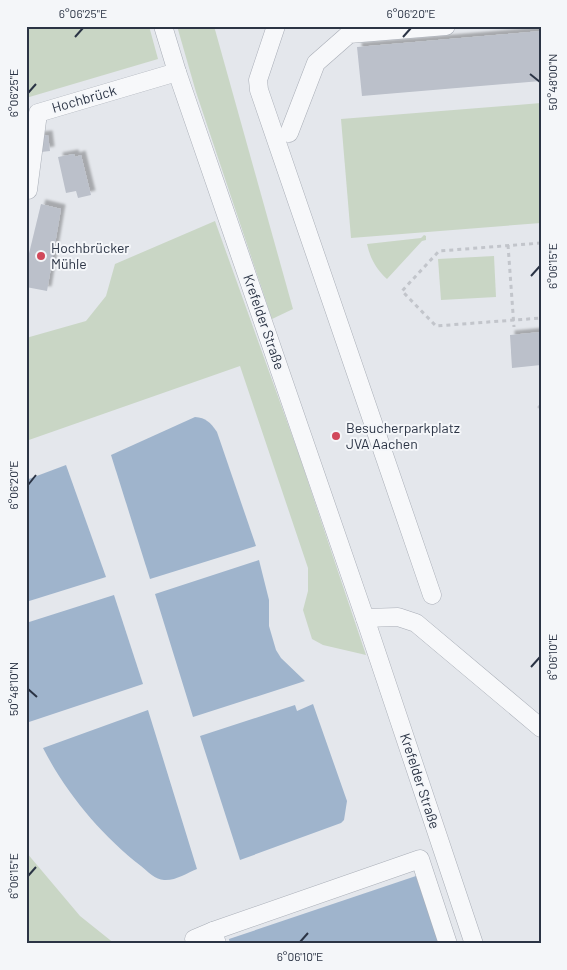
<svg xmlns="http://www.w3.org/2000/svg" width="567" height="970" viewBox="0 0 567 970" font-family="Barlow,sans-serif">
	<defs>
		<filter id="shadow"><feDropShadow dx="4.5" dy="-4.5" stdDeviation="1" flood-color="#0004"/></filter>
	</defs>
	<rect width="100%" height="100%" fill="#e4e7ec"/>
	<g fill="#c9d6c5">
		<polygon points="26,26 149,26 158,59 26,98"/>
		<polygon points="177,26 214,26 293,309 272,319 196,92"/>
		<polygon points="541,103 541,223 351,238 341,119"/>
		<polygon points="215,221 299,455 366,655 323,645 312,639 303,610 308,591 308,568 240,366 26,441 26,338 86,321 106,296 115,264"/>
		<path d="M424 235 426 236V240L422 241 387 279C376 269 370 258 367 244L421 238Z"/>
		<polygon points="494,256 496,297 441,300 438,259"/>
		<polygon points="26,852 80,916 115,944 26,944"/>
	</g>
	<g fill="#9fb4cc">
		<path d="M195 417C206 418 210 422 217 432L256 546 150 579 111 455Z"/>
		<polygon points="66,465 106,577 26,602 26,480"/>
		<polygon points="259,560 269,600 269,626 276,650 281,658 305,681 193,717 155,594"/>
		<polygon points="114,595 143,684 26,723 26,623"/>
		<polygon points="313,704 347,801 344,820 341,823 240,860 200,736 295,705 297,711"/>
		<path d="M148 710 197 869C187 873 175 881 164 880 156 880 147 871 141 866 101 835 66 793 43 748Z"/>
		<polygon points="416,876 439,944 230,944 229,939"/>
	</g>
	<g fill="#bbc0ca" filter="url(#shadow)">
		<polygon points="541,31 541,81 362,96 357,47"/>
		<polygon points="48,135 50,151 41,152 39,136"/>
		<polygon points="74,154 75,157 81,155 91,195 78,198 76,191 66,193 58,157"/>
		<polygon points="41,204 61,209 47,291 26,287 26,266"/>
		<polygon points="541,332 541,365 512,368 510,335"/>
	</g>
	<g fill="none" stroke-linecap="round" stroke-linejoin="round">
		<defs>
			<g id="minor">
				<polyline points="163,26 177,72 365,618 474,944"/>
				<polyline points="276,26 258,80 259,90 432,595"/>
				<polyline points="289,133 316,63 349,34 446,26"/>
				<polyline points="26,190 28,190 38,113 177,72"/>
				<polyline points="365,618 398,617 416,623 541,728"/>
				<polyline points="194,939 213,931"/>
				<polyline points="217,944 213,931 420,859 448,944"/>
			</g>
		</defs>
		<use href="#minor" stroke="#a9aeb7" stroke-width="19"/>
		<g stroke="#c2c5cb" stroke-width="3" stroke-dasharray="4 4" stroke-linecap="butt">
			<polyline points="541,243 439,251 402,291 436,326 541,318"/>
			<polyline points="508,245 514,327"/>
			<polyline points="541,405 539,407 541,413"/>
		</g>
		<use href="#minor" stroke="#f7f8fa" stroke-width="18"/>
	</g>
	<path fill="none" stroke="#2b3445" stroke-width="2" d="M75 37 83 28M403 37 411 28M530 74 540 82M28 93 36 84M531 276 540 266M28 485 36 475M531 667 540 657M28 689 37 697M28 876 36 867M300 942 308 933"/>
	<g fill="#d1495b" stroke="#f4f6f9" stroke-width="2">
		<circle cx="41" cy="256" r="5"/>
		<circle cx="336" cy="436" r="5"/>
	</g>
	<g text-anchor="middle" stroke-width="4" stroke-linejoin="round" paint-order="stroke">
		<g font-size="14" fill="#2b3445" stroke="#f4f6f9">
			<text transform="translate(84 99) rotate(-16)" y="5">Hochbrück</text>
			<text transform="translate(264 322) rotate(71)" y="5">Krefelder Straße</text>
			<text transform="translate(420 781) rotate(72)" y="5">Krefelder Straße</text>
		</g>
		<g font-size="14" fill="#2b3445" stroke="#f4f6f9" text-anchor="start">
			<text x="51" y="253">Hochbrücker<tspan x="51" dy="16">Mühle</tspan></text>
			<text x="346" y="433">Besucherparkplatz<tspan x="346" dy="16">JVA Aachen</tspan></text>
		</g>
	</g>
	<rect width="567" height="970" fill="none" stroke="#f4f6f9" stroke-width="55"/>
	<rect x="28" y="28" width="512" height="914" fill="none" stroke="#2b3445" stroke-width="2"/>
	<g font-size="12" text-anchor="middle" fill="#2b3445">
		<text x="83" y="18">6°06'25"E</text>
		<text x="411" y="18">6°06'20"E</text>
		<text transform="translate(553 82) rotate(-90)" y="4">50°48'00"N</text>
		<text transform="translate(14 93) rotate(-90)" y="4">6°06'25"E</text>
		<text transform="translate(553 266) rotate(-90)" y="4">6°06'15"E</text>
		<text transform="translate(14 485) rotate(-90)" y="4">6°06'20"E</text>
		<text transform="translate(553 657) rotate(-90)" y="4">6°06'10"E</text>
		<text transform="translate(14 689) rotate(-90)" y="4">50°48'10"N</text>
		<text transform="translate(14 876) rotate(-90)" y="4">6°06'15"E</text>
		<text x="300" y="961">6°06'10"E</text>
	</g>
</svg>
